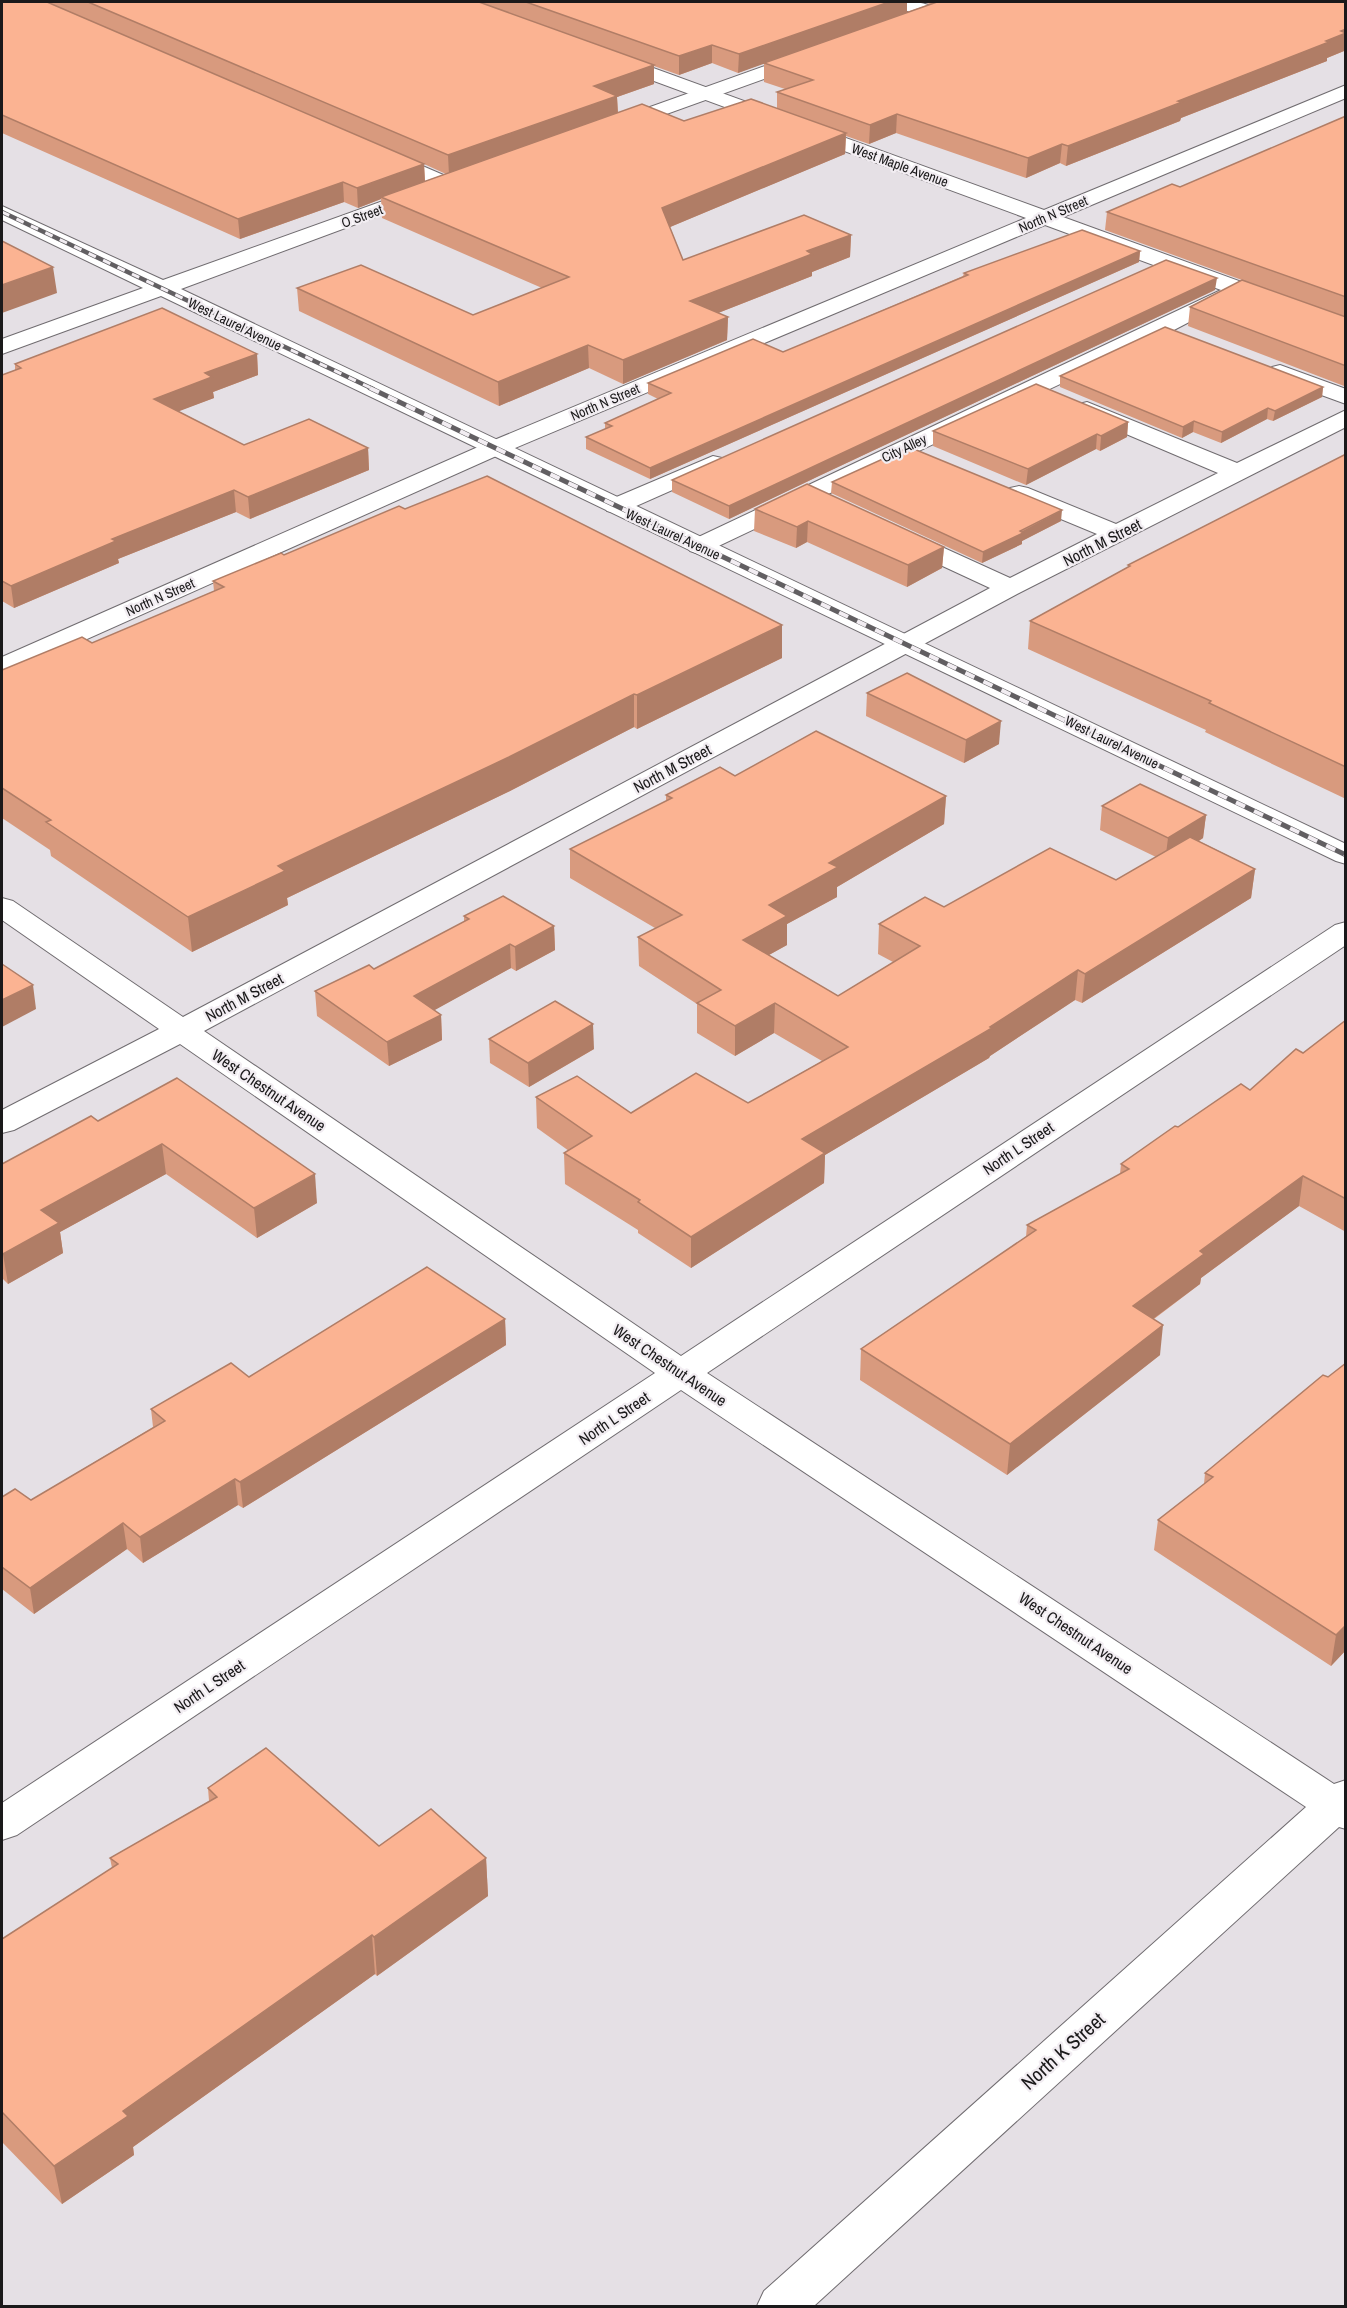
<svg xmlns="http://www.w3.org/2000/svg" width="1347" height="2308" viewBox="0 0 1347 2308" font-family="'Archivo Narrow',sans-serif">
	<rect width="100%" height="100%" fill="#e5e0e5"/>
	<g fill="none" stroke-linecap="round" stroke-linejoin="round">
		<defs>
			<g id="minor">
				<path d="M888 2C902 1 930 0 939 12L937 16 930 18 891 6Z"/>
				<polygon points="612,53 1044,210 1346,85 1346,98 1063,217 1346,320 1346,335 1239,296 1172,331 708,551 699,554 690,551 686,546 690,541 1221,290 1045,225 503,453 11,673 2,675 2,657 487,443 1026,218 605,63 602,59 605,55"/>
				<polygon points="383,149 455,180 458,184 455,188 448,190 441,188 376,159 373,155 376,151"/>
				<polygon points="1280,365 1346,389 1346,404 1272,377 1268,372 1272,367"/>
				<polygon points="1087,402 1237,463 1346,410 1346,427 1019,593 204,1031 681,1356 1335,925 1346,922 1346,945 707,1373 1334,1784 1346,1780 1346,1829 1339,1827 814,2306 757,2306 764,2291 1306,1807 681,1390 17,1835 2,1840 2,1803 655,1373 180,1044 14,1130 2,1133 2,1110 159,1029 2,920 2,898 13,901 183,1017 990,588 893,543 889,538 893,533 902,530 911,533 1010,578 1097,534 1010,498 1007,493 1010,488 1019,486 1028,488 1116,524 1218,473 1079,414 1075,409 1079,404"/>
				<polygon points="713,456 722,458 725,463 722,468 625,511 616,513 607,511 604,506 607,501"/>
			</g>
			<g id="tertiary">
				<polygon points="807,51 814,53 816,57 814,61 622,130 608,130 605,126 608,122"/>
				<polygon points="422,187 429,189 432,193 429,197 181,289 1346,844 1346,864 1336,861 161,296 2,354 2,339 143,288 2,220 2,206 163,280"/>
			</g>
		</defs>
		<use href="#minor" stroke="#706c70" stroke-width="2"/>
		<use href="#tertiary" stroke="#706c70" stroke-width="2"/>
		<use href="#minor" fill="#fff" fill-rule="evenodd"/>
		<use href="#tertiary" fill="#fff" fill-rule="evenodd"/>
		<defs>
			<polyline id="rail-far1" points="2,212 373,389"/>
			<polyline id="rail" points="370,388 1346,855"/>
		</defs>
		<use href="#rail-far1" stroke="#625f62" stroke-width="4.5"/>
		<use href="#rail" stroke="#625f62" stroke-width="5"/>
		<use href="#rail-far1" stroke="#f2edf2" stroke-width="3" stroke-dasharray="8" stroke-linecap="butt"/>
		<use href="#rail" stroke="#f2edf2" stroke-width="4" stroke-dasharray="10" stroke-linecap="butt"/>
	</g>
	<g fill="#d89a7e" fill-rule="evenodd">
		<path d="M2 2H907V12L930 4 922 2H1346V47H1344V51L1327 58V61L1181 118 1180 121 1066 166 1060 163 1026 178 896 133 869 144 846 136 845 154 670 227 683 260 851 235 850 257 812 272V276L718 313 728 317 727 340 623 384 589 368 499 406 299 311 297 288 473 315 542 288 382 218 381 199 358 208 344 202 240 239 2 133ZM712 63 738 73 764 63V82L785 89 777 92V108L684 121 618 113 617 97 654 84V66L679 75ZM424 164 446 174 425 181Z"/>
		<polygon points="1346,116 1346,385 1344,386 1188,326 1190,307 1305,303 1105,230 1107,212 1180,187"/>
		<polygon points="1140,251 1139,262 650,479 586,449 586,437 605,429 605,423 658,399 648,394 648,383 783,352 963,276 964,273"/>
		<polygon points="1215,290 821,475 729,519 672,492 672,480"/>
		<polygon points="257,354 258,375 213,392 214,398 178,411 244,445 368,448 369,470 250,519 236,512 118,559 119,563 14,608 2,601 2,375 15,370 15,364"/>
		<polygon points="1060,376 1323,387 1322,397 1273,421 1267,419 1221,443 1193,432 1182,438 1060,387"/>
		<polygon points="1128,422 1127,437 1100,451 1096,449 1026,485 933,446 933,431"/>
		<polygon points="1346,454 1346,799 1205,732 1206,730 1028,649 1030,621 1128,567 1128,565"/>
		<polygon points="832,482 1061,521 1022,541 1022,544 982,563 831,493"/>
		<polygon points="405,509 782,658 637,729 634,727 510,791 287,898 288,905 192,952 51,856 50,850 2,818 2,670 92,643 214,591 213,581"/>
		<polygon points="755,509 944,547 942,568 907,587 807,542 796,548 754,531"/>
		<polygon points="867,693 999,744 964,763 866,716"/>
		<polygon points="735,776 946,796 944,824 837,887 837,897 787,924 787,945 769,955 838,996 893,962 878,954 879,924 944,907 1116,880 1156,857 1100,830 1102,806 1206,815 1203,838 1199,841 1255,869 1251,898 1082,1003 1075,1000 990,1056 989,1058 825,1155 824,1183 691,1268 638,1233 638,1230 565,1184 564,1153 569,1151 537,1128 536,1097 631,1113 748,1103 822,1061 774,1033 735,1056 697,1033 697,1004 639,966 638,937 655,928 570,878 570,849 666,801 666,795"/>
		<polygon points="464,916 554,926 555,950 516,971 511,968 434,1010 441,1015 442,1040 389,1066 317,1016 315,991 374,969 464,922"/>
		<polygon points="1346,1020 1346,1232 1299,1206 1201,1278 1200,1284 1154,1319 1160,1355 1007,1475 860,1380 861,1349 1026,1237 1027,1225 1120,1174 1121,1164 1178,1127 1250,1090 1303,1053"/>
		<polygon points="489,1039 594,1049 529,1087 490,1063"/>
		<polygon points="177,1078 317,1203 257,1238 166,1174 60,1232 63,1253 8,1284 2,1278 2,1164 98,1121"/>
		<polygon points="505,1319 506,1345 243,1508 238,1505 143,1563 127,1549 34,1614 2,1589 2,1497 31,1500 153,1427 151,1409 249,1377"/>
		<polygon points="1323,1375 1346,1650 1331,1666 1154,1550 1158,1520 1204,1484 1205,1473"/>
		<polygon points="208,1788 379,1846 486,1858 488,1896 377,1976 375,1974 133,2147 134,2155 62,2204 2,2142 2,1939 112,1868 110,1858 209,1801"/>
	</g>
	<g fill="#b07d66">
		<polygon points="889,2 907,2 907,13 738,73 739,54"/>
		<polygon points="1346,29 1346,47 1344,47 1344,51 1327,58 1327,61 1181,118 1180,121 1066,166 1068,146 1178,101 1326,41 1341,31"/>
		<polygon points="712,45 712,63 679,75 679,56"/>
		<polygon points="654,65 654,84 617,97 618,115 449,175 448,155 594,86"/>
		<polygon points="897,114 896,133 869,144 870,125"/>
		<polygon points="846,133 845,154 663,230 662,208"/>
		<polygon points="1062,144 1060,163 1026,178 1028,158"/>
		<polygon points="424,164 425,183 381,197 381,199 358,208 357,188"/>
		<polygon points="343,182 344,202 240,239 238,219"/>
		<polygon points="851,235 850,257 812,272 812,276 690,324 690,301 807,251"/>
		<polygon points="1140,251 1139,262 650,479 650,468"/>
		<polygon points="53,267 57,293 2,313 2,285"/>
		<polygon points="1217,278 1215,290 821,475 729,519 729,506 821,463"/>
		<polygon points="728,317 727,340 623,384 623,360"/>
		<polygon points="588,345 589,368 499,406 498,382"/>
		<polygon points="257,354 258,375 213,392 214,398 156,420 154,399 205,373"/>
		<polygon points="1323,387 1322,397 1273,421 1275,411"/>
		<polygon points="1268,408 1267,419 1221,443 1222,432"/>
		<polygon points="1194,421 1193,432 1182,438 1183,427"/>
		<polygon points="1128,422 1127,437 1100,451 1101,436"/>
		<polygon points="1097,434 1096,449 1026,485 1028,469"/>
		<polygon points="368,448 369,470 250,519 248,497"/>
		<polygon points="234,490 236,512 118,559 119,563 14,608 11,586 112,539"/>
		<polygon points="1062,510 1061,521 1022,541 1022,544 982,563 983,552"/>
		<polygon points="808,521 807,542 796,548 797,527"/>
		<polygon points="944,547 942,568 907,587 908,565"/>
		<polygon points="782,625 782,658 637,729 637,695"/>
		<polygon points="634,694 634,727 510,791 287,898 288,905 192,952 188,917 278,866"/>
		<polygon points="1001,721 999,744 964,763 966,740"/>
		<polygon points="946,796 944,824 837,887 837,897 787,924 787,945 743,969 743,940 769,905 829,863"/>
		<polygon points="1206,815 1203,838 1165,862 1168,838"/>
		<polygon points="1255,869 1251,898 1082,1003 1085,974"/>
		<polygon points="554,926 555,950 516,971 515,947"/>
		<polygon points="510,944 511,968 415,1021 414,996"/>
		<polygon points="1078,970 1075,1000 990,1056 989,1058 825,1155 824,1183 691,1268 691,1237 802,1139 990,1027"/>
		<polygon points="33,985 36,1009 2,1027 2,1000"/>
		<polygon points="775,1003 774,1033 735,1056 735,1026"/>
		<polygon points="441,1015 442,1040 389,1066 387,1042"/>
		<polygon points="593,1024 594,1049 529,1087 528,1063"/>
		<polygon points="162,1144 166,1174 60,1232 63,1253 8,1284 3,1254 41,1210"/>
		<polygon points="315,1174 317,1203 257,1238 254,1208"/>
		<polygon points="1303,1176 1299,1206 1201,1278 1200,1284 1130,1336 1133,1306 1200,1251"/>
		<polygon points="505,1319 506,1345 243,1508 240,1482"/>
		<polygon points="1163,1325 1160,1355 1007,1475 1010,1444"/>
		<polygon points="235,1479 238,1505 143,1563 140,1537"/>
		<polygon points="123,1523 127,1549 34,1614 30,1588"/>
		<polygon points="1346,1625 1346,1650 1331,1666 1336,1635"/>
		<polygon points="486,1858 488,1896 377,1976 374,1937"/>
		<polygon points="372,1935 375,1974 133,2147 134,2155 62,2204 54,2166 123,2111"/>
	</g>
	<g fill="#fbb392" stroke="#b07d66" stroke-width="1.5">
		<polygon points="2,2 47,2 424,164 357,188 343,182 238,219 2,115"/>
		<polygon points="88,2 479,2 654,65 594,86 617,96 448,155"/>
		<polygon points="526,2 889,2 739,54 712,45 679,56"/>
		<polygon points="937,2 1346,2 1346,29 1341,31 1346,33 1326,41 1329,42 1178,101 1182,102 1068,146 1062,144 1028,158 897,114 870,125 777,92 813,80 764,63"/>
		<polygon points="751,99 846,133 662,208 683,260 804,215 851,235 807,251 812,254 690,301 728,317 623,360 588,345 498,382 297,288 361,265 473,315 569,277 381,197 642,104 684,121"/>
		<polygon points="1346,116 1346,297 1107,212 1172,184 1180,187"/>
		<polygon points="1082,230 1140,251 650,468 586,437 612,426 605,423 671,393 648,383 753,339 783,352 968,275 964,273"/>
		<polygon points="2,241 53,267 2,285"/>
		<polygon points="1166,260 1217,278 821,463 729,506 672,480"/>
		<polygon points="1242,280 1346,317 1346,366 1190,307"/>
		<polygon points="162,308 257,354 205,373 212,377 154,399 244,445 309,419 368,448 248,497 234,490 112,539 116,541 11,586 2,581 2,375 21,368 15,364"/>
		<polygon points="1165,327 1323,387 1275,411 1268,408 1222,432 1194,421 1183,427 1060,376"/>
		<polygon points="1036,384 1128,422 1101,436 1097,434 1028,469 933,431"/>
		<polygon points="909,447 1062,510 1020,531 1023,533 983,552 832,482"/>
		<polygon points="1346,454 1346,767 1209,703 1211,701 1030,621 1130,566 1128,565"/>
		<polygon points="487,476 782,625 637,695 634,694 509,757 278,866 285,871 188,917 46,822 51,820 2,788 2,670 82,637 92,643 224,587 213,581 281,553 284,555 399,506 405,509"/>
		<polygon points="807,484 944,547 908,565 808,521 797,527 755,509"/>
		<polygon points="907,673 1001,721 966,740 867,693"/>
		<polygon points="816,731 946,796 829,863 838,867 769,905 787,916 743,940 838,996 920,946 879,924 925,897 944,907 1050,848 1116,880 1190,837 1255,869 1085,974 1078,970 990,1027 992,1028 802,1139 825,1153 691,1237 638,1202 640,1200 564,1153 592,1136 536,1097 577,1076 631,1113 696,1073 748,1103 848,1047 775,1003 735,1026 697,1003 721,990 638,937 682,915 570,849 672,798 666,795 720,767 735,776"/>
		<polygon points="1140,784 1206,815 1168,838 1102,806"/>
		<polygon points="503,896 554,926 515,947 510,944 414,996 441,1015 387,1042 315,991 369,965 374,969 469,919 464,916"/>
		<polygon points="2,964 33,985 2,1000"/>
		<polygon points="555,1001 593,1024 528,1063 489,1039"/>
		<polygon points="1346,1020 1346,1199 1303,1176 1200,1251 1204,1254 1133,1306 1163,1325 1010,1444 861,1349 1036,1230 1027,1225 1129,1169 1121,1164 1175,1126 1178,1127 1241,1084 1250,1090 1296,1049 1303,1053"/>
		<polygon points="177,1078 315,1174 254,1208 162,1144 41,1210 59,1223 3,1254 2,1252 2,1164 91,1116 98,1121"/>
		<polygon points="427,1267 505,1319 240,1482 235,1479 140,1537 123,1523 30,1588 2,1567 2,1497 15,1489 31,1500 165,1421 151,1409 231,1363 249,1377"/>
		<polygon points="1346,1363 1346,1625 1336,1635 1158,1520 1213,1477 1205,1473 1323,1375 1328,1377"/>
		<polygon points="266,1748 379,1846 431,1809 486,1858 374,1937 372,1935 123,2111 128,2116 54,2166 2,2112 2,1939 118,1864 110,1858 217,1797 208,1788"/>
	</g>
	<g text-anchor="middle" stroke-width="4.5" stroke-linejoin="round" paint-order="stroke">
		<g font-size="14" fill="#1a191a" stroke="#f2edf2">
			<text transform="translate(900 165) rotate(20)" y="5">West Maple Avenue</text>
			<text transform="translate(1053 214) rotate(-23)" y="5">North N Street</text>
			<text transform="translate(362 216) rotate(-20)" y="5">O Street</text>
			<text transform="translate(235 324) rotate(26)" y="5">West Laurel Avenue</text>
			<text transform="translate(605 402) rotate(-23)" y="5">North N Street</text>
			<text transform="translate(904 448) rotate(-25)" y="5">City Alley</text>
			<text transform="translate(673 534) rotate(25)" y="5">West Laurel Avenue</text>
			<text transform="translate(160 597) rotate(-24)" y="5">North N Street</text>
			<text transform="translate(1112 742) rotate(26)" y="5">West Laurel Avenue</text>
		</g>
		<g font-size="16" fill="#1a191a" stroke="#f2edf2">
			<text transform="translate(1102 542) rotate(-27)" y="6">North M Street</text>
			<text transform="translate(672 768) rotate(-28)" y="6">North M Street</text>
			<text transform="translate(244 997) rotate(-28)" y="6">North M Street</text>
			<text transform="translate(269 1090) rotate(34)" y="6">West Chestnut Avenue</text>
			<text transform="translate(1018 1148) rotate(-34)" y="6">North L Street</text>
			<text transform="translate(670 1365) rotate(34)" y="6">West Chestnut Avenue</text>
			<text transform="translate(614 1418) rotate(-34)" y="6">North L Street</text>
			<text transform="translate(1076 1633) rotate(34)" y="6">West Chestnut Avenue</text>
			<text transform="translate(209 1686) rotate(-34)" y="6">North L Street</text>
		</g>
		<g font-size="20" fill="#1a191a" stroke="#f2edf2">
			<text transform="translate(1063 2051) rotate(-42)" y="7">North K Street</text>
		</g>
	</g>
	<rect width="1347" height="2308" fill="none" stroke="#1a191a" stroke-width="6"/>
</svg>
